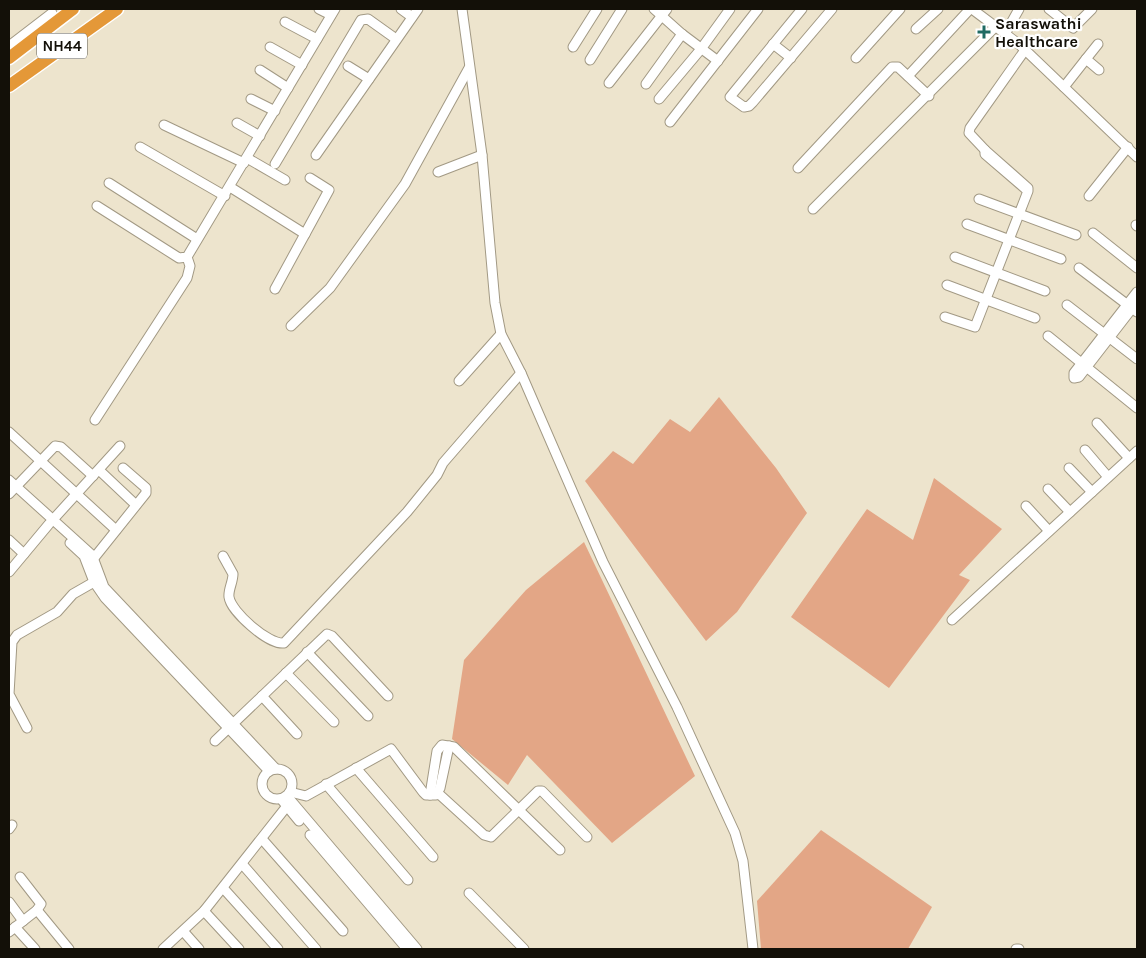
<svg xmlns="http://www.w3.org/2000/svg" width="1146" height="958" viewBox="0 0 1146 958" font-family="Karla,sans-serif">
	<rect width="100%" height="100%" fill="#ede4cd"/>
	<g fill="#e3a686">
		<polygon points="719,397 776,468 807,513 737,612 706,641 585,481 613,451 633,464 670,419 690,432"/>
		<polygon points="934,478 1002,529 959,575 970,580 889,688 791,617 867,509 913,540"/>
		<polygon points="584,542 695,776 612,843 527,755 508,785 452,739 464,660 526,590"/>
		<polygon points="821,830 932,907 908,949 761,949 757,901"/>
	</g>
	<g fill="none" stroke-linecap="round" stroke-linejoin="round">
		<defs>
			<g id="minor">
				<polyline points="319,9 331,15"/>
				<polyline points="401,9 412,17"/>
				<polyline points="462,9 482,155 495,303 501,334 521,373 603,562 677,707 735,833 743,861 753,949"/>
				<polyline points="654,9 682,34 718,61"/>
				<polyline points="802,9 730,97 744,107 749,106 753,102 832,9"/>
				<polyline points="972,9 1020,45 1137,157"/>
				<polyline points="1049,9 1073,28 1092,9"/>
				<polyline points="285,22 317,39"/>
				<polyline points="916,29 938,9"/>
				<polyline points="1005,34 1019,9"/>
				<polyline points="773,44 791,58"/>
				<polyline points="9,46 52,13"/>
				<polyline points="270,47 302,65"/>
				<polyline points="573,47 597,9"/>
				<polyline points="856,58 900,9"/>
				<polyline points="1086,59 1098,44"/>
				<polyline points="590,60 622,9"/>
				<polyline points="348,66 369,79"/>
				<polyline points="260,70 288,88"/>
				<polyline points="908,76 970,9"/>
				<polyline points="609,83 667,9"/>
				<polyline points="646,84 682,34"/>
				<polyline points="1064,87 1086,59 1099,70"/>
				<polyline points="251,99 275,111"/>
				<polyline points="659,99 701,49 730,9"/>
				<polyline points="670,122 758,9"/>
				<polyline points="237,123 260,136"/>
				<polyline points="164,125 244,163"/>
				<polyline points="140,147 225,196"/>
				<polyline points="985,150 969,133 970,128 1025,50"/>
				<polyline points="316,155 418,9"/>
				<polyline points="247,158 285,180"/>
				<polyline points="275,164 361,20 368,19 396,39"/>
				<polyline points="798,168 892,67 898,67 929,96"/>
				<polyline points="438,172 482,155"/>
				<polyline points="109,183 197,239"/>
				<polyline points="230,187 305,234 275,289"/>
				<polyline points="1089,196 1128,147"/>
				<polyline points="979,199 1076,235"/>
				<polyline points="97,206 179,258 187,257 335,9"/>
				<polyline points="813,209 995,27"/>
				<polyline points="967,224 1061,259"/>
				<polyline points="1136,225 1137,226"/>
				<polyline points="1093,233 1137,268"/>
				<polyline points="305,234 329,190 310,178"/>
				<polyline points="955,257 1045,291"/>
				<polyline points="1079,268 1137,312"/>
				<polyline points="947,285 1035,318"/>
				<polyline points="1137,292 1074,373 1074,378 1079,377 1137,302"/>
				<polyline points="1067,305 1137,359"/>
				<polyline points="945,317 975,327 1028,191 1028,188 985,150 985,154 1028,191"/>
				<polyline points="291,326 330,288 405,184 469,68"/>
				<polyline points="1048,336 1137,408"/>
				<polyline points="459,381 501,334"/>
				<polyline points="95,420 187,278 190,266 187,257"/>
				<polyline points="1097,423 1129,458"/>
				<polyline points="9,432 116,530"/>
				<polyline points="1085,450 1108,477"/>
				<polyline points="1069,468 1092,492"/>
				<polyline points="99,470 136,505"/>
				<polyline points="9,480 92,555 104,587 276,769"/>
				<polyline points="1048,489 1070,512"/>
				<polyline points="9,494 55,446 61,447 93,476"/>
				<polyline points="1026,506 1049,531"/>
				<polyline points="9,540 24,554"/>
				<polyline points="70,543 84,556 94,582 105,598 269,771"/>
				<path d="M223 556 233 574C233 582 228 590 229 597 231 612 269 645 284 643L407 512 437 475 443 463 521 373"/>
				<polyline points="94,558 146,493 146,488 123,468"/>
				<polyline points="9,572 49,524 120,446"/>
				<polyline points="952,620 1137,451"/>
				<polyline points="307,652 368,716"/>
				<polyline points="286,673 334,722"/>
				<polyline points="262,696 297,734"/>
				<polyline points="27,728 9,694 12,642 17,635 57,612 73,594 94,582"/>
				<polyline points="215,741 327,634 332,636 388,696"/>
				<polyline points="356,768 433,857"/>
				<circle cx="277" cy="784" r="15"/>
				<polyline points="326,784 408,880"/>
				<polyline points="290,792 306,796 391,749 423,792 426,795 436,795 440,788 449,746"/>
				<polyline points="439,794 484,835 491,837 538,791 542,791 587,837"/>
				<polyline points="430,795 437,751 442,745 454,747 560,850"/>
				<polyline points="287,796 417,949"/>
				<polyline points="281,799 299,821"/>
				<polyline points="9,829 12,825"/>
				<polyline points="310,835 407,949"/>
				<polyline points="262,839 343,931"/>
				<polyline points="243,865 316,949"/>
				<polyline points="224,889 278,949"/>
				<polyline points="469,893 524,949"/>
				<polyline points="9,902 23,921"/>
				<polyline points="37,910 69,949"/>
				<polyline points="204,911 239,949"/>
				<polyline points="15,927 35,949"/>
				<polyline points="183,931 199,949"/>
				<polyline points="9,932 37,910 41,904 20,877"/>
				<polyline points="163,949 204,911 287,806"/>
				<polyline points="1016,949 1019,949"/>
			</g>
			<g id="highway">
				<polyline points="9,58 73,9"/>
				<polyline points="9,86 117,9"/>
			</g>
		</defs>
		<use href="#minor" stroke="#a29984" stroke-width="11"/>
		<use href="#highway" stroke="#fff" stroke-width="15"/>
		<use href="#minor" stroke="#fff" stroke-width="9"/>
		<use href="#highway" stroke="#e49838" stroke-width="12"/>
	</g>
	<path fill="#1f6a63" stroke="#fff" stroke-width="2" d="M981.5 24.5h5v5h5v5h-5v5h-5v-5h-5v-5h5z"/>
	<g text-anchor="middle" stroke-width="4.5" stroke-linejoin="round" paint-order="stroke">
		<rect fill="#fff" stroke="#5a5852" stroke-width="1" x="37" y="33.5" width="50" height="25" rx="4"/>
		<g font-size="15" font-weight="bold" fill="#131008">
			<text x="62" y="51">NH44</text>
		</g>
		<g font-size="16" font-weight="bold" fill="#131008" stroke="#fff" text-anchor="start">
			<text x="995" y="29">Saraswathi<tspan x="995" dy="18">Healthcare</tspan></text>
		</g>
	</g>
	<rect width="1146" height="958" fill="none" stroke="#131008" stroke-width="20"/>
</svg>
